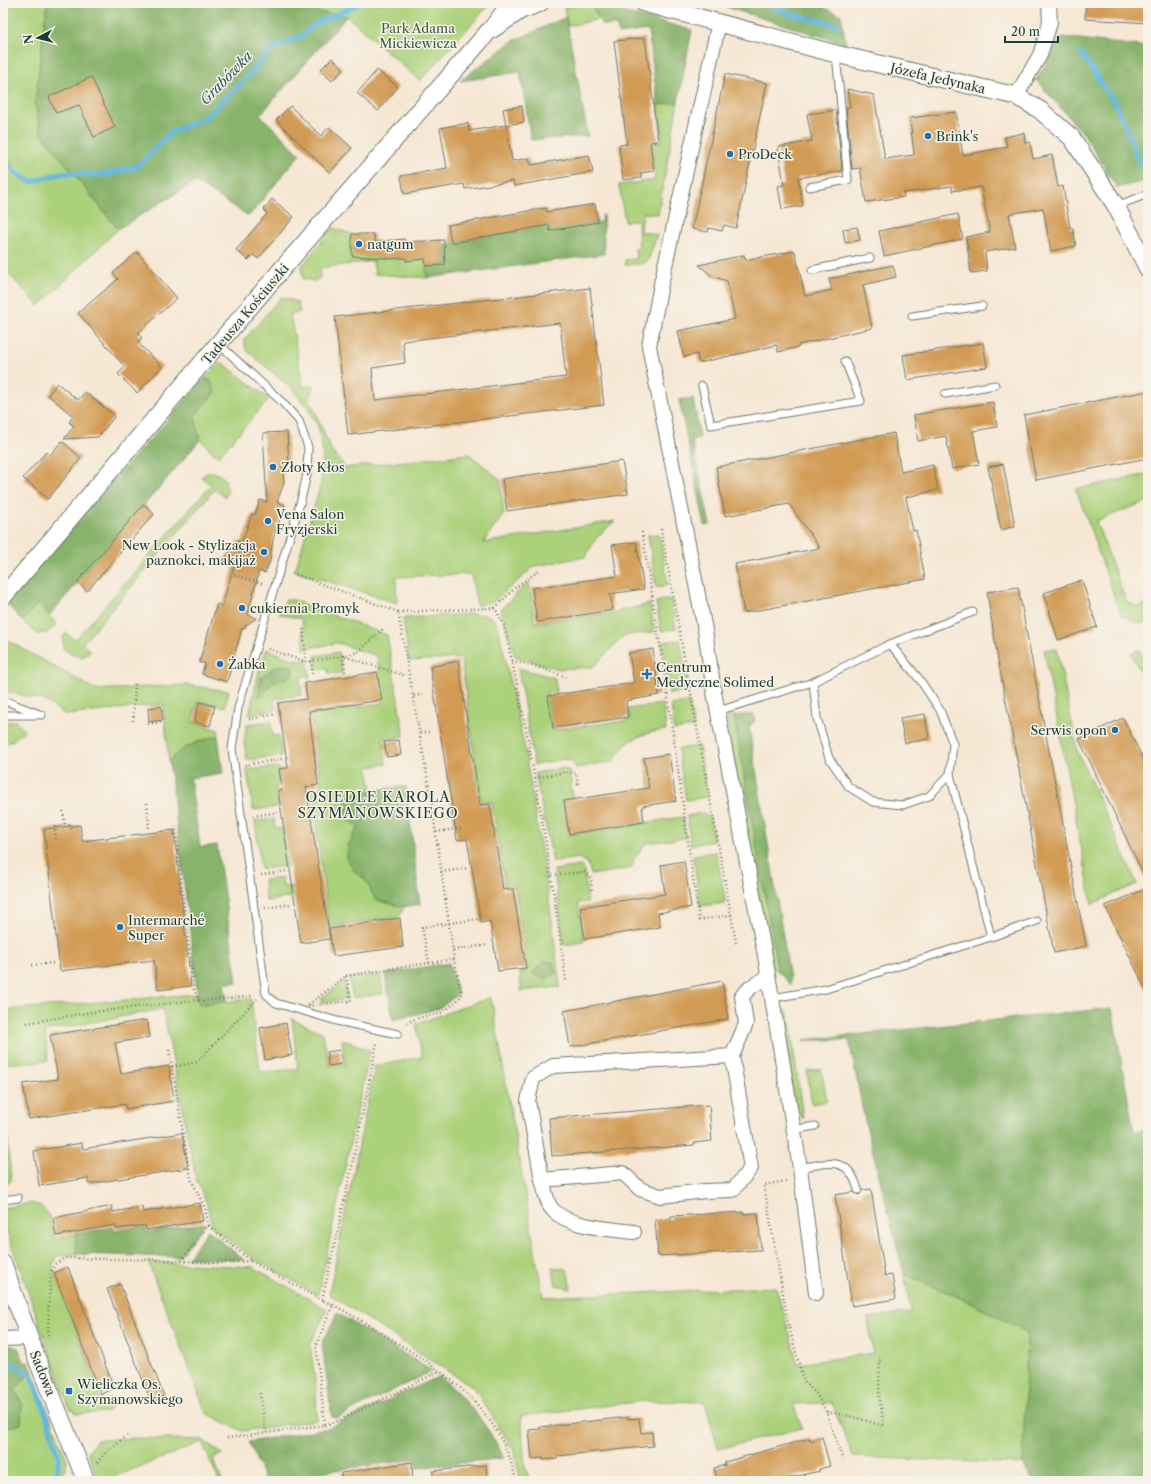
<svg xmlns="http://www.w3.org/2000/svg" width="1151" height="1484" viewBox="0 0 1151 1484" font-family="'Libre Caslon Text',serif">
	<rect width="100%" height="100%" fill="#f7f3e8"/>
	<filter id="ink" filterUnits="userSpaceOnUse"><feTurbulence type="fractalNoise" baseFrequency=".025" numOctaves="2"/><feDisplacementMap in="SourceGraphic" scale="8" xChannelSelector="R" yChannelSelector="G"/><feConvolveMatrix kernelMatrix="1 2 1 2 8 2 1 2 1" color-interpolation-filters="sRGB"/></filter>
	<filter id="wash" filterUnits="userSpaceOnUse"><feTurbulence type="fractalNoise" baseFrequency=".012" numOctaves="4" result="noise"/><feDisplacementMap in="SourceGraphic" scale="16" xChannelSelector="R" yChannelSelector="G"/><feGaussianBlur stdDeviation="0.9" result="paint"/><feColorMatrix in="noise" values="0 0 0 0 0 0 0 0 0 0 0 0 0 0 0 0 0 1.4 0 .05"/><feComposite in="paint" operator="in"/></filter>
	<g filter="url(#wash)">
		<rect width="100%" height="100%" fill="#f6e7d4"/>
		<g fill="#abd17a" stroke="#658757">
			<polygon points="3,3 47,3 35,105 41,133 118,229 39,306 6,271 3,274"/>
			<polygon points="259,3 491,3 420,81 347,16 263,5"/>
			<polygon points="591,4 600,19 568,26 564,7"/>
			<polygon points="678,102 658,214 643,213 641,231 657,235 648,261 639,264 625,265 625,260 636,259 635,248 639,247 638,220 625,222 619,185 655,180 651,144 662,142 658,105"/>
			<path d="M333 227C340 232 348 231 354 236 379 255 370 261 406 258V261L425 259 427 278 375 274 373 261 320 268V278L314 281 303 279 301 267Z"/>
			<polygon points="281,297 297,302 300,312 290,314 303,386 313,386 310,399 332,452 342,463 343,468 469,454 500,479 504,514 483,543 615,521 597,537 585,557 535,566 494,601 477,606 471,574 396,577 397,603 295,571 321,483 323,454 318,426 306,406 290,387 246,350 244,340"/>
			<polygon points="223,363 269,399 218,457 200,440 194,416 215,392 211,381 204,379 219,364"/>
			<path d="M214 472 225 479 228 492 225 497 215 489 82 644 91 651C81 661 73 656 63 648V638L66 633 75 640 211 485 201 477 207 473Z"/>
			<polygon points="1148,474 1148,501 1096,521 1126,601 1138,607 1148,603 1148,620 1141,624 1121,615 1076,489"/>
			<polygon points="659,534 668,585 656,587 648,535"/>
			<polygon points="529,582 535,623 615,612 650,604 654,632 625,635 593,667 559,669 515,656 501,609"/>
			<polygon points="671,599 676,629 661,631 656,602"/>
			<polygon points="286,600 293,600 387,635 404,736 383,739 386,764 368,767 372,790 347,796 349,820 359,827 353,835 354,871 365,879 376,900 404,907 399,917 329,927 311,789 321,788 311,713 383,703 377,656 338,643 304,649 302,619 279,614"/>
			<polygon points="38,604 57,624 47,633 37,634 22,621"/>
			<path d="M470 614C492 615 495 615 500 636L525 750 551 914 560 987 521 991 520 972 528 970 515 887 505 888 492 802 481 803 461 658 409 661 403 618Z"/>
			<path d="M3 638 96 690 186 685 229 691 225 707 198 701 192 722 219 730 218 736C198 741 183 746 169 761L163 704 66 715 44 700 3 691V648L5 645 3 643Z"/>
			<polygon points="680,640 689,691 669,694 662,642"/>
			<polygon points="267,649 294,660 307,658 310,677 300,678 302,695 274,699 275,710 249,714 260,667"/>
			<polygon points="1057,649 1077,750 1137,884 1092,904 1044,650"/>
			<polygon points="1139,650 1148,668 1148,688 1131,653"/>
			<polygon points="339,652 342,673 329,674 328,669 316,670 315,656"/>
			<path d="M518 668 555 678 556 692 547 693 552 730 630 720 628 709 663 704 666 730C642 733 625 739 613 762L576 768 571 760 564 759 534 765Z"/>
			<polygon points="689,702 694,727 674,730 671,705"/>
			<polygon points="734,716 778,971 771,967 726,717"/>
			<polygon points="16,721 24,731 12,741 3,744 3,722"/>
			<polygon points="271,721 273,736 279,735 282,756 247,760 244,743 247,724"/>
			<polygon points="699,746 708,797 686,800 678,749"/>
			<polygon points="278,767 280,785 276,786 279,807 253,810 247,770"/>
			<polygon points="563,768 569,770 573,798 563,800 568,835 683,817 686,838 646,843 634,859 632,868 591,875 588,863 578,858 553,862 535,773"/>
			<polygon points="703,813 710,818 714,841 691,845 687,816"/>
			<polygon points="274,819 275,828 282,828 287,866 261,869 255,821"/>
			<polygon points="716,852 726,903 700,906 693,855"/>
			<polygon points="581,866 584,871 588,902 578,903 584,942 564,945 554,870"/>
			<polygon points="282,878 283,887 291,886 292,897 266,901 264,880"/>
			<polygon points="380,975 383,994 353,998 349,978"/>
			<polygon points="344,981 348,999 321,1002 321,999"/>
			<polygon points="197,994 199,1005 251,999 260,1072 298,1069 292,1019 323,1033 329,1066 345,1064 342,1039 370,1050 318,1295 253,1258 212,1227 207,1204 196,1179 163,1009 45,1031 48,1061 3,1064 3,1010"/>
			<polygon points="491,997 543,1297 776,1287 798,1364 873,1353 868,1318 911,1312 904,1274 963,1299 1027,1332 1023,1464 1148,1481 1033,1481 1023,1464 853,1457 832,1403 793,1404 802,1428 718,1449 705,1402 644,1401 521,1416 525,1466 530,1481 521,1481 513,1449 474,1388 329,1294 375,1066 422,1057 416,1024"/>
			<polygon points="784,1010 787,1011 789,1016 803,1119 797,1112 795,1108 781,1011"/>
			<polygon points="821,1069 827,1101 812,1104 807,1071"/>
			<polygon points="3,1077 11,1181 3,1186"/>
			<path d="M30 1203C51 1206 50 1221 55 1239L75 1234 77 1254 58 1256 52 1267 54 1269 102 1401 110 1399 111 1408 107 1412 77 1414 69 1407 3 1221V1208Z"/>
			<polygon points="148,1262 253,1267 327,1309 310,1345 316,1387 317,1420 242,1431 206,1413"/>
			<polygon points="552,1267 567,1269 571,1289 556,1285"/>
			<polygon points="32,1370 67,1460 63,1481 3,1481 3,1428 8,1427 22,1403 15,1390"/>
			<polygon points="135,1438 203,1440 222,1454 213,1458 222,1481 219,1481 202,1442 104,1481 98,1481 88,1452 97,1440"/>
		</g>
		<g fill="#88b36a" stroke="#54784f">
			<polygon points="47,3 259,3 263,5 347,16 260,115 300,154 249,216 195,182 118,229 41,133 35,105"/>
			<polygon points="713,3 813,3 841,15 846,44"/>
			<polygon points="591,4 692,30 678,102 658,105 648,30 619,34 616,25 602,25"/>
			<polygon points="566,17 588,136 531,140 520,72 460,81 511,42"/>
			<polygon points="1062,37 1148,47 1148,95 1141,96 1148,117 1148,180 1117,188 1084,134 1036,80"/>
			<polygon points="603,214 604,254 427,278 426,266 445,265 444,246 451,243 549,225 579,225 602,222"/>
			<polygon points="204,379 211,381 215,392 195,416 200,440 49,616 38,604 22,621 10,607 7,599"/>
			<polygon points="693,398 700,438 692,440 710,525 705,526 679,400"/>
			<polygon points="278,665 292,666 294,674 285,679 272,683 262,696 258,696 261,677"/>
			<polygon points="753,714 755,721 749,727 791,985 778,971 734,716"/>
			<path d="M218 736 223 773 190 778 200 847 217 845 237 982 224 984 227 1001 199 1005 169 761C183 746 198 741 218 736Z"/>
			<path d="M406 786 420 904 404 907 376 900 365 879 354 871 347 859 348 845 359 827C344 817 344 813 346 796L372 790Z"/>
			<polygon points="542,962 553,962 556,974 545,979 532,974"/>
			<polygon points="449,963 458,994 440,1008 393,1020 385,974"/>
			<polygon points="1112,1008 1134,1132 1148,1128 1148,1481 1033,1481 1023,1464 1027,1332 963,1299 904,1274 865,1121 849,1040 804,1040"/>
			<polygon points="205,1223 179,1257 77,1254 75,1234 114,1227 114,1231 144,1226 146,1232"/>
			<polygon points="208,1230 244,1260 188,1258"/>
			<polygon points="337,1313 432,1371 337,1418 332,1417 322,1344"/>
			<polygon points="3,1343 18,1348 25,1363 29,1362 32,1370 15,1390 22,1403 21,1424 3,1428"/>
			<path d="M440 1376C468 1402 487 1423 504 1458L417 1468 416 1459 321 1472 322 1481H265L249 1442 328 1428Z"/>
		</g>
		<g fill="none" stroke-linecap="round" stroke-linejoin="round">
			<g stroke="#60b6dc" stroke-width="5.5">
				<polyline points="764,3 790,14 838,25"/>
				<polyline points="1081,53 1117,106 1141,165"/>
				<polyline points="3,159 16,173 31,182 62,173 104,175 138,166 171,132 205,118 247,77 271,49 300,37 317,23 361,3"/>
				<polyline points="3,1362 14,1365 30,1374 44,1407 59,1458 56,1481"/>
			</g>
		</g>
		<g id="blocks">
			<g fill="#d19b54" fill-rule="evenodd">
				<polygon points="1086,3 1148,3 1148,23 1085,19"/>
				<polygon points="645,38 658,141 650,142 654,171 641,173 641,178 623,180 619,145 627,144 614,41"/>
				<polygon points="332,58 344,69 332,81 320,70"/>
				<polygon points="377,70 398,87 378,111 357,93"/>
				<polygon points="725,74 767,83 736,228 724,225 722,231 709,228 708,232 692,229"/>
				<polygon points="91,77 115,127 94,137 79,105 56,113 49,97"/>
				<polygon points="847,89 874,95 885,159 914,155 910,118 956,112 963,155 1007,147 1005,137 1024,133 1025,143 1030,142 1033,159 1052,155 1058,187 1063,186 1070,228 1073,228 1076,246 1051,251 1043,208 1009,214 1015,247 985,252 987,271 971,273 966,237 990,232 981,187 952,191 952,186 903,193 904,197 866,202 860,168 852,169 846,108 850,107"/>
				<polygon points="290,106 321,136 329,127 352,148 330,173 276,120"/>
				<polygon points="522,106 524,122 506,125 512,161 529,158 531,165 589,155 593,172 514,186 513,181 465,189 464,184 404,194 401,176 447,168 440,128 468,123 469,131 506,125 503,109"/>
				<polygon points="836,110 842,171 798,178 803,206 782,209 778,186 784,185 778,147 812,141 807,114"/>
				<polygon points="272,199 294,217 258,259 253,255 248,260 236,250 267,214 264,209"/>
				<polygon points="595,204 598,222 550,231 549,225 451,243 448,225 546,208 547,212"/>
				<polygon points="958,214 963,239 884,256 879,231"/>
				<polygon points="857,227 860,240 845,243 843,229"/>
				<polygon points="352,234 374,234 375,242 404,239 405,242 444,240 445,265 426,266 425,259 406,261 406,258 387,259 386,258 352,256"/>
				<polygon points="795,251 805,296 832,290 829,279 893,265 896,277 863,285 872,328 798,345 799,347 778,352 777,345 699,363 697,354 684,357 678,331 735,319 727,281 712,276 699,265 744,255 746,260"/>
				<polygon points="137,252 177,298 138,333 142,338 137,342 162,367 137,393 118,374 125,367 78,313 118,279 113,273"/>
				<path d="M590 288 604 405 348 435 335 317ZM560 323 566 377 375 400 372 368 405 363 403 341Z"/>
				<polygon points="983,343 987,367 907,380 903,355"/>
				<polygon points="57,383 78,400 85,392 115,416 98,437 64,439 74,426 69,422 73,416 48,395"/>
				<polygon points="1148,391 1148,458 1036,480 1024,415"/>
				<polygon points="993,402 997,427 973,431 979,464 952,469 946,436 918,441 914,415"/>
				<polygon points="287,432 289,464 282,465 284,483 277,502 285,505 273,539 270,561 265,573 259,571 252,598 248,615 257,618 246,625 244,629 242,628 227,682 202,674 205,663 199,663 217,604 222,606 235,563 223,560 234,548 237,541 242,542 252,514 255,515 260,500 267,502 263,433"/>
				<polygon points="894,433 901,472 933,465 938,490 906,497 913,531 916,530 925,579 744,613 735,564 820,548 789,504 725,516 716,467"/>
				<polygon points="62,441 81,458 48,499 23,478 46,452 50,455"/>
				<polygon points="622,461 628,494 507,511 502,479"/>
				<polygon points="1003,464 1015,526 1001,530 988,467"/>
				<polygon points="144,504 154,514 87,591 77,582"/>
				<polygon points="636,542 644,589 610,594 613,610 537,622 532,588 617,576 612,545"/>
				<polygon points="1082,580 1097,627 1058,640 1044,593"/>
				<polygon points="1018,587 1086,946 1054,953 998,660 987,592"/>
				<polygon points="653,649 659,695 626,701 628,717 553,728 548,696 634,683 629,653"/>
				<polygon points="458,661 480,805 490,804 503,890 513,889 526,968 498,971 490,921 481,923 467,839 457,840 430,667"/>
				<polygon points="377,672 382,700 309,711 318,785 306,787 330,939 301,943 278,790 282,790 279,769 288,768 278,703 307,699 305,683"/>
				<polygon points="199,702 215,706 210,726 194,722"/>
				<polygon points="161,706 163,720 149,722 148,708"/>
				<polygon points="925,714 929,739 905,743 900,718"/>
				<polygon points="1123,718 1148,769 1148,884 1079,739"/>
				<polygon points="399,740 401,755 387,757 384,742"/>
				<polygon points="669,754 676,801 642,806 644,822 569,834 564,801 649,788 644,758"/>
				<polygon points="80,825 82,841 174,830 191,986 158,990 154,960 60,971 44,829"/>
				<polygon points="684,861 691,907 658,913 660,927 585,939 580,907 665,894 661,865"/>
				<polygon points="1148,888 1148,994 1105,906"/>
				<polygon points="400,918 403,947 333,956 329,929"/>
				<polygon points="722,981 728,1019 570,1047 564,1011"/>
				<polygon points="147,1020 150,1037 115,1043 121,1074 169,1066 174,1101 126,1109 125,1104 29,1119 23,1084 58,1079 50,1035"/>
				<polygon points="286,1023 292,1055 265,1060 260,1028"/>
				<polygon points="340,1050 342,1064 328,1066 327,1052"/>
				<polygon points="709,1105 712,1141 694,1143 694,1145 552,1156 549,1118"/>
				<polygon points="182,1133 188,1168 88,1184 88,1178 39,1186 34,1151 82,1143 83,1149"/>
				<polygon points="871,1189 885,1276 892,1275 896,1299 852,1306 835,1195 853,1192 859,1195 863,1190"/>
				<polygon points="200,1203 203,1221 146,1230 145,1225 116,1229 115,1225 56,1236 53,1218 112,1206 113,1212 142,1207 143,1212"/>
				<polygon points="743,1212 743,1214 758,1213 761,1250 658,1256 655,1220 671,1219 671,1216"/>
				<polygon points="68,1267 114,1388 101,1394 54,1273"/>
				<polygon points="120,1284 164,1396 151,1401 107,1289"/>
				<polygon points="628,1417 628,1419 639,1418 641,1433 652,1432 653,1446 557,1456 557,1459 543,1460 543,1458 532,1459 529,1430 540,1429 540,1427"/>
				<polygon points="822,1437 830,1466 819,1469 820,1471 775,1481 718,1481 714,1468 725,1465 725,1462 810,1438 811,1441"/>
				<polygon points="412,1462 413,1481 342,1481 341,1473"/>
				<polygon points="486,1465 487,1478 486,1481 433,1481 433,1471"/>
			</g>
		</g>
	</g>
	<g filter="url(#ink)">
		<use href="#blocks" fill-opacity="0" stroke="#6a786c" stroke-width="1"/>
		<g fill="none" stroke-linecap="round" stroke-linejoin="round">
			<defs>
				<g id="service">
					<polyline points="809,187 848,180 836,54"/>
					<polyline points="1116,206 1148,194"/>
					<polyline points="812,270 870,258"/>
					<polyline points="912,316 982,306"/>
					<polyline points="219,344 282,402 299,421 308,447 307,474 301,500 243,691 238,708 232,749 266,994 276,1003 337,1021 398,1034"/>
					<polyline points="702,386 711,425 861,401 845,361"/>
					<polyline points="945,394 995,385"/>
					<polyline points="813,682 817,718 829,758 849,787 873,802 903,805 929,796 950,774 953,744 940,710 920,680 890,644"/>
					<polyline points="3,700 42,715"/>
					<polyline points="718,711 813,682 890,644 973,612"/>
					<polyline points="3,715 37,715"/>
					<polyline points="950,774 991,937 1037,921"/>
					<polyline points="772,998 826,989 991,937"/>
					<polyline points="793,1130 815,1126"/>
					<path d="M800 1168C828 1163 849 1155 858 1190"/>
					<polyline points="3,1200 18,1198"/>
				</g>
				<g id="minor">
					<polyline points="719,22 661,284 649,346 705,630 714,692 765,956 800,1168 816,1293"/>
					<polyline points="491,27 509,3"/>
					<polyline points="1016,96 1040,55 1050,23 1049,3"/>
					<polyline points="732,1056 751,1168 733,1190 705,1191 660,1196 640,1189 623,1173 542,1180 528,1101 533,1078 553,1066 732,1056 746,1024 742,996 752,986 767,978"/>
					<path d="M542 1180C545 1188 546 1203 552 1209 567 1227 611 1229 634 1232"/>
					<polyline points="3,1339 30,1338"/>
				</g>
				<g id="tertiary">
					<polyline points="644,3 836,54 1016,96 1040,110 1072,138 1116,206 1148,269"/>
					<polyline points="3,597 282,269 488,32 521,10 540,3"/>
					<polyline points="3,1264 35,1354 86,1481"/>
				</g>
			</defs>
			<use href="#service" stroke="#6a786c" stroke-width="9"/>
			<use href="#minor" stroke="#6a786c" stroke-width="16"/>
			<use href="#tertiary" stroke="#6a786c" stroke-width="19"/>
			<g stroke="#6a786c" stroke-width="2.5" stroke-dasharray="1 3" stroke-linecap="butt">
				<polyline points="661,529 731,915"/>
				<polyline points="642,532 665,677 699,920 731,915 736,943"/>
				<path d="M292 573 398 612 430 793 454 959 462 995C456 1002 449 1009 440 1013 428 1017 413 1016 405 1026"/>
				<polyline points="234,575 263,584"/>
				<polyline points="495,608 516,587 540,570"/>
				<path d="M398 612 495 608 504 625C531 743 550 862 566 981"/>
				<polyline points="303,629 306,662"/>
				<polyline points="268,649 306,662 343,656 406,676"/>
				<polyline points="311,661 313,676"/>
				<polyline points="512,661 532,665 566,677"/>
				<polyline points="345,672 343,656 358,652 384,628"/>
				<polyline points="414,696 424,694"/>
				<polyline points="249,719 276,714"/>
				<polyline points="133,721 135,684"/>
				<polyline points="148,724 162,722"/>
				<polyline points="420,733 429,732"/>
				<polyline points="245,765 282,759"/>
				<polyline points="535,778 566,772 576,773 578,785"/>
				<polyline points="430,793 438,792"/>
				<polyline points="147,803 149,829"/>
				<polyline points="63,811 65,824"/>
				<polyline points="253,816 280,812"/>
				<polyline points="70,824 71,830"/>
				<polyline points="55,826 56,840"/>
				<polyline points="175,826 194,990 199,1000 202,1001 253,996"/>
				<polyline points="436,832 463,828"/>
				<polyline points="441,872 468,868"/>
				<polyline points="261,875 287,871"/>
				<polyline points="552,875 584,872 591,878 592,890"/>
				<polyline points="265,908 291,904"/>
				<polyline points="453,950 488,945"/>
				<polyline points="429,963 422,927 479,919"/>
				<polyline points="32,965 55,963"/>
				<polygon points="346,976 351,1001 307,1006"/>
				<polyline points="346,976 454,959"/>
				<polyline points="27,1023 92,1012 199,1000"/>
				<polyline points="169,1050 191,1179 205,1208 208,1225 181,1261"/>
				<polyline points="172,1067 197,1062 257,999"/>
				<polyline points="786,1181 764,1185 788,1323 804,1382 816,1393 826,1412 843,1460"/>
				<polyline points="251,1261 322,1300"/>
				<path d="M333 1305C356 1317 377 1330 399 1344 454 1378 502 1414 516 1481"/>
				<polyline points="48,1335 49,1300 51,1273 55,1264 65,1258 161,1260 217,1263 251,1261 208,1225"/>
				<polyline points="260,1393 266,1433"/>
				<polyline points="827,1412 846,1415 884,1426 879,1395 880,1355"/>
				<polyline points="325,1425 338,1421 440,1371"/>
				<polyline points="227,1438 325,1425 316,1345 333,1305 322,1300 352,1166 377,1042"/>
				<polyline points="97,1463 106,1452 127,1436"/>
			</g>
			<use href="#service" stroke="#fff" stroke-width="7"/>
			<use href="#minor" stroke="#fff" stroke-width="14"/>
			<use href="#tertiary" stroke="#fff" stroke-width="17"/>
		</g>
	</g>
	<g fill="#1f6fb2" stroke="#f7f3e8" stroke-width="1.5">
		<circle cx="928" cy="136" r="4"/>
		<circle cx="730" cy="154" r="4"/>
		<circle cx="359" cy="244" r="4"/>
		<circle cx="273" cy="467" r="4"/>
		<circle cx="268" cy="521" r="4"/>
		<circle cx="264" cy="552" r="4"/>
		<circle cx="242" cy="608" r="4"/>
		<circle cx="220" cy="664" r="4"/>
		<path d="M645 668h4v4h4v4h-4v4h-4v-4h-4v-4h4z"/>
		<circle cx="1115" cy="730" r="4"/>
		<circle cx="120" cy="927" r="4"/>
		<rect x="65" y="1387" width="8" height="8" rx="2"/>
	</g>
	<g text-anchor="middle" stroke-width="3" stroke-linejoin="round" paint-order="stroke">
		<g font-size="13" fill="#3b5b42" stroke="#f7f3e8">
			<text x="418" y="33">Park Adama<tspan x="418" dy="15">Mickiewicza</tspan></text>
		</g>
		<g font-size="13" fill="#1f3d34" stroke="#f7f3e8">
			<text transform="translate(938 78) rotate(13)" y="5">Józefa Jedynaka</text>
			<text transform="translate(245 314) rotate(-50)" y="5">Tadeusza Kościuszki</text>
			<text transform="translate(43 1373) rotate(68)" y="5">Sadowa</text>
		</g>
		<g font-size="13" fill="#1f3d34" stroke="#f7f3e8" text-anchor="start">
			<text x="936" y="141">Brink's</text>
			<text x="738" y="159">ProDeck</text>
			<text x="367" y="249">natgum</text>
			<text x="281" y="472">Złoty Kłos</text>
			<text x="276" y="519">Vena Salon<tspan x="276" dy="15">Fryzjerski</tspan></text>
			<text x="256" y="550" text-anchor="end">New Look - Stylizacja<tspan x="256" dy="15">paznokci, makijaż</tspan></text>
			<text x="250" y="613">cukiernia Promyk</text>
			<text x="228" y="669">Żabka</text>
			<text x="656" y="672">Centrum<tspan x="656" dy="15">Medyczne Solimed</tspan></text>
			<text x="1107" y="735" text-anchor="end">Serwis opon</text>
			<text x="128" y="925">Intermarché<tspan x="128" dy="15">Super</tspan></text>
			<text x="77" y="1389">Wieliczka Os.<tspan x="77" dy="15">Szymanowskiego</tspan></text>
		</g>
		<g font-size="14" font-style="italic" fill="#2f5b5e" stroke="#f7f3e8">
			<text transform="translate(226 78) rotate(-46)" y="5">Grabówka</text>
		</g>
		<g font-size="14" letter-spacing="1" fill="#1f3d34" stroke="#f7f3e8">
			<text x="378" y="802">OSIEDLE KAROLA<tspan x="378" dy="16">SZYMANOWSKIEGO</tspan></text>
		</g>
	</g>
	<rect width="1151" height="1484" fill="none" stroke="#f7f3e8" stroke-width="16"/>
	<g transform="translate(38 38) rotate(263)" stroke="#f7f3e8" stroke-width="3" paint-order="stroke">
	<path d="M0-3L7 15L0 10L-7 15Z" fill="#1f3d34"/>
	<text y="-6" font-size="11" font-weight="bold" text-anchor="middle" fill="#1f3d34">N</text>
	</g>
	<path d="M1005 36v6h53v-6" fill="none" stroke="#1f3d34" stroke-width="2"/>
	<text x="1011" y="36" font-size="12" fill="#1f3d34" stroke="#f7f3e8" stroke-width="3" paint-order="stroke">20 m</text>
</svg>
